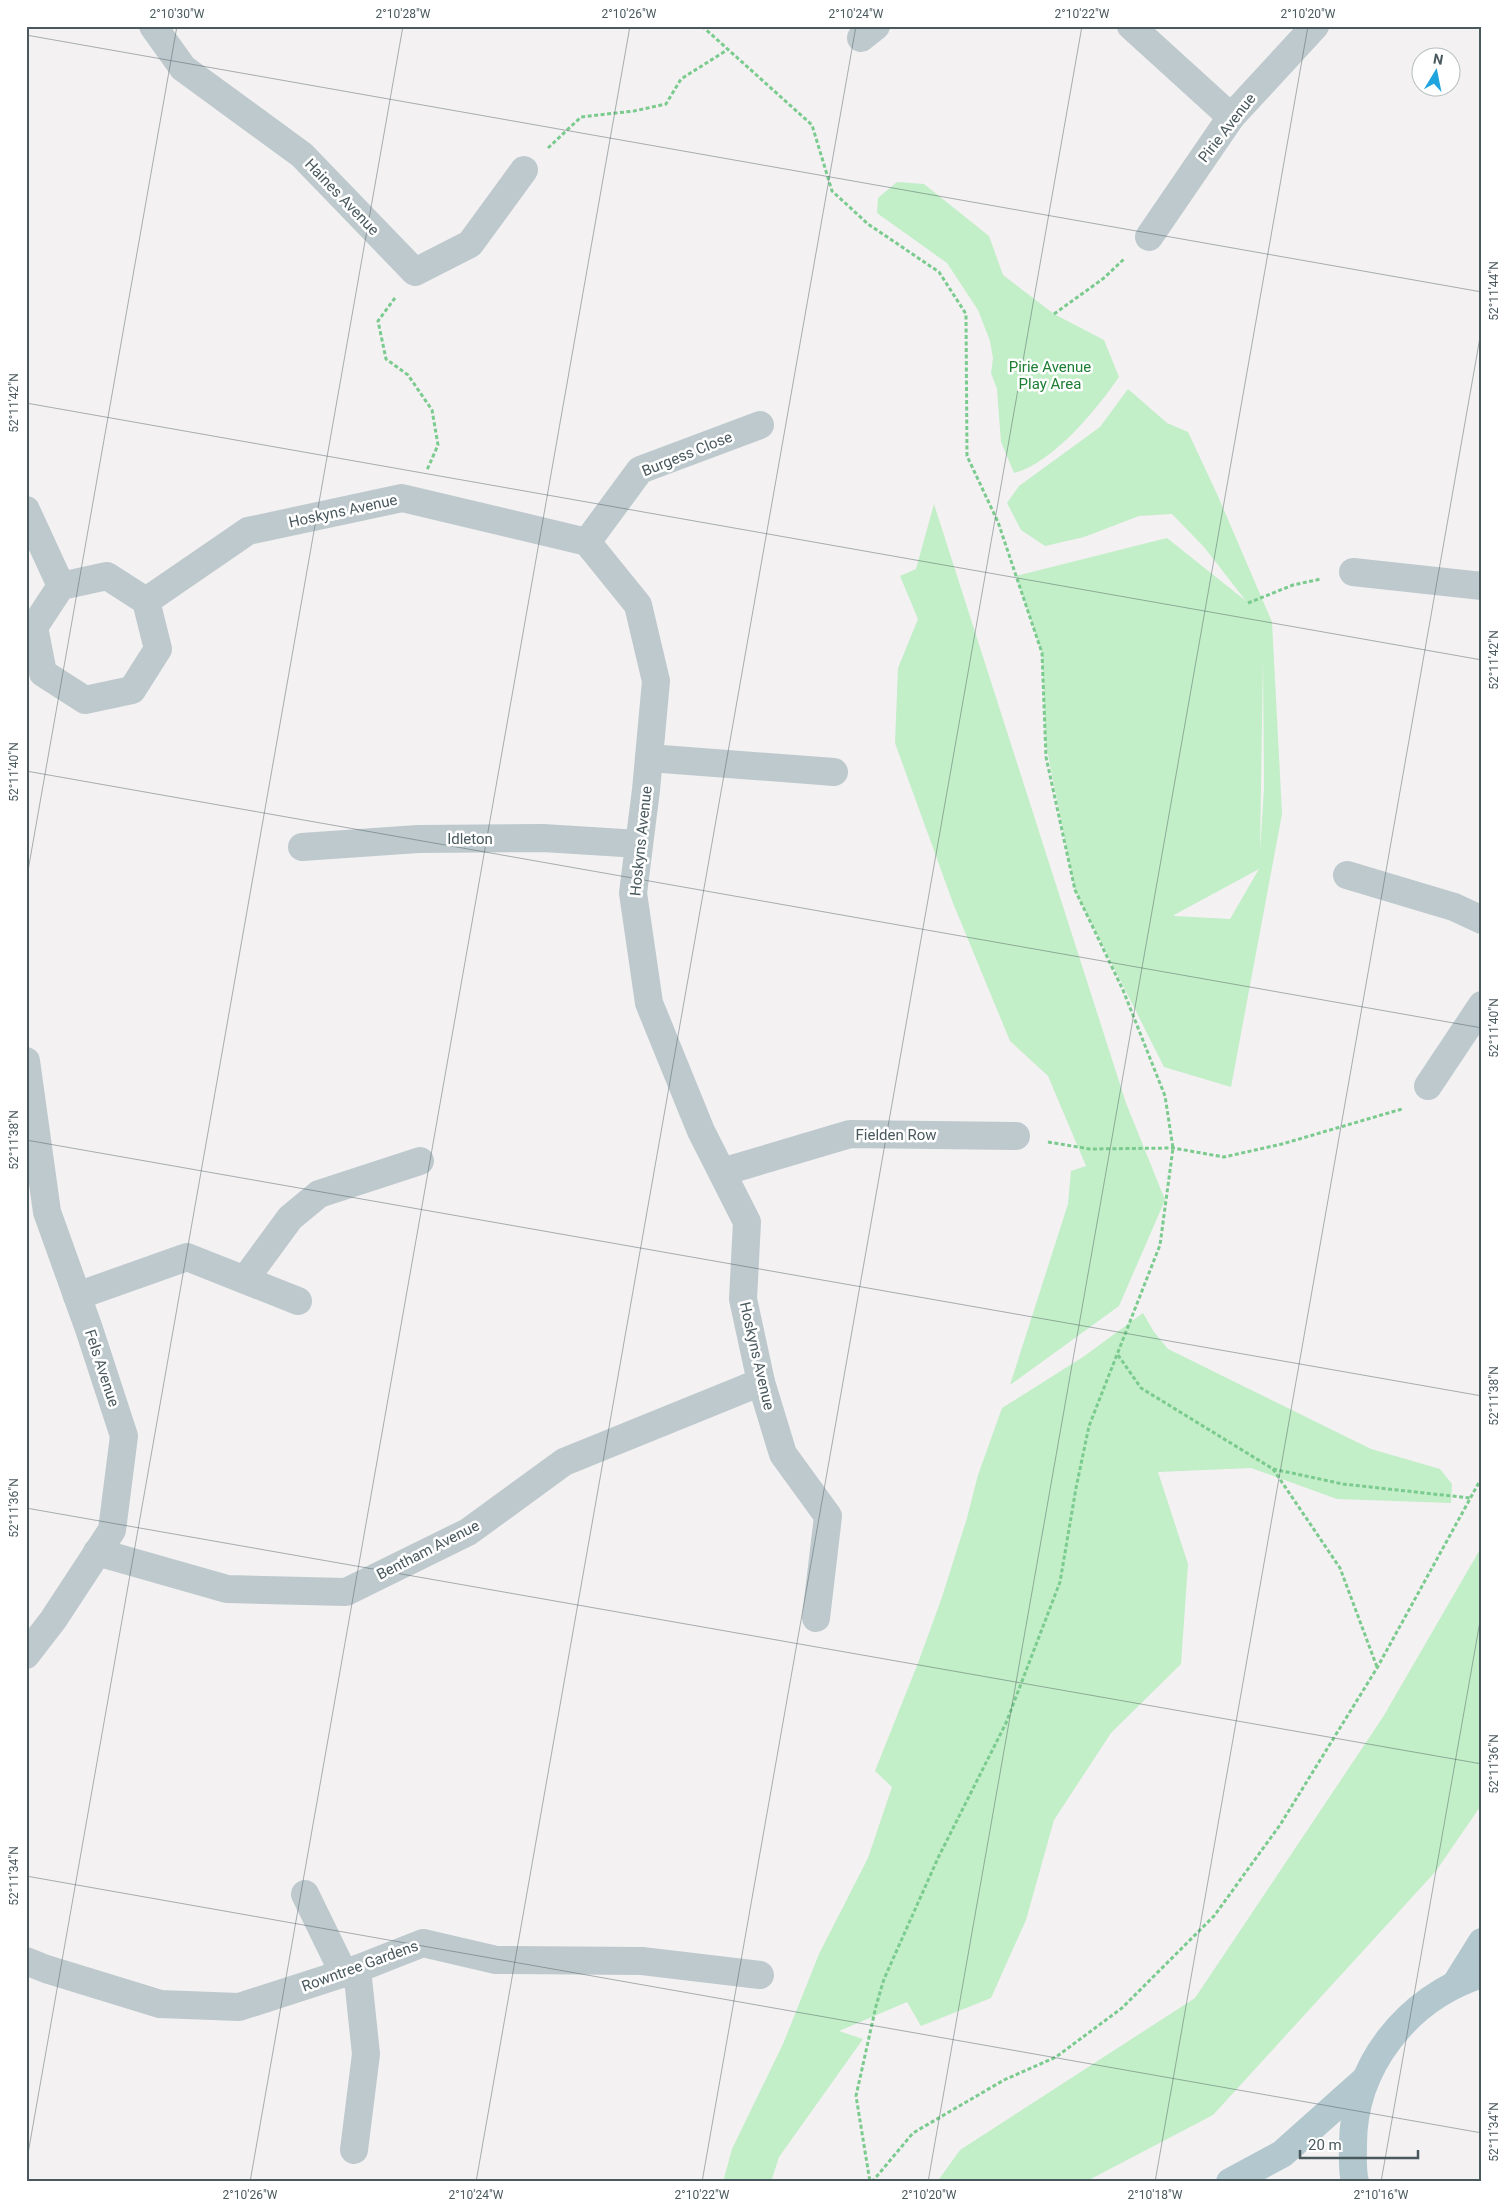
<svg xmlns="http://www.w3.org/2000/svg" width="1508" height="2208" viewBox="0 0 1508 2208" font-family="Roboto,sans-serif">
	<rect width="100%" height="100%" fill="#f3f1f2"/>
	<g fill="#c2eec8" fill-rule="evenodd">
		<path d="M897 182 924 184 989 236 1003 275 1054 314 1104 340 1119 377C1096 410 1053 463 1014 473L1001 442 997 389 991 373 993 358 990 341 978 310 947 263 877 213 878 198Z"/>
		<path d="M1128 389 1167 423 1188 432 1217 494 1272 622 1282 814 1231 1087 1164 1067 1075 890 1046 745 1042 653 1016 576 1167 538 1246 601 1204 547 1172 514 1139 516 1084 537 1045 546 1021 530 1007 503 1019 486 1100 427ZM1263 657 1264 788 1260 852ZM1259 869 1230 919 1174 916V915Z"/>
		<polygon points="934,504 1126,1103 1165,1200 1119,1306 1010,1385 1068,1204 1071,1171 1086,1166 1048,1076 1010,1041 953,903 895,743 898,668 918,619 900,576 916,569"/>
		<polygon points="1143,1313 1154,1332 1168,1349 1371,1449 1440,1469 1452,1484 1451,1503 1337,1499 1251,1468 1158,1472 1188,1564 1181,1664 1111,1733 1054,1820 1026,1920 991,1998 921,2026 907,2002 839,2031 863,2039 779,2157 771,2182 723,2182 732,2149 783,2044 819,1954 868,1858 892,1787 875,1771 918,1663 942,1597 967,1518 978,1475 1002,1408 1083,1357"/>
		<polygon points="1482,1546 1482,1804 1436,1871 1213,2115 1085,2182 937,2182 960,2150 1195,1998 1383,1717"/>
	</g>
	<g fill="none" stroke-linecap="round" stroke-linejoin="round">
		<g stroke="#7bcb8f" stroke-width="3" stroke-dasharray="4 2.5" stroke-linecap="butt">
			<polyline points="702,26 812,125 832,191 868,224 939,272 966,314 967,456 998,522 1042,653 1046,757 1075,890 1123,990 1165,1096 1173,1148 1160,1245 1089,1426 1076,1488 1060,1582 1006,1723 938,1858 884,1979 876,2006 856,2096 870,2182"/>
			<polyline points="548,148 581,117 634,111 666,104 681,79 727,50"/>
			<polyline points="395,298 378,321 386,359 408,375 432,410 438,445 427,470"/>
			<polyline points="1054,314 1104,278 1124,259"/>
			<polyline points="1248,603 1293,585 1321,579"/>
			<polyline points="1048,1142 1090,1149 1173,1148 1224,1157 1282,1144 1402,1109"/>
			<polyline points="1118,1355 1141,1388 1273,1469 1343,1484 1470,1498"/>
			<polyline points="1273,1469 1340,1568 1377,1667"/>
			<polyline points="872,2182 913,2133 1004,2080 1056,2057 1122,2008 1214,1916 1280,1825 1377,1668 1482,1477"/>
		</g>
		<g stroke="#bdc9cd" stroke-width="28">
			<polyline points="153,26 183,68 302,155 415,272 470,244 524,170"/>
			<polyline points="1131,26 1231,117"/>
			<polyline points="861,38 876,26"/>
			<polyline points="1149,237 1231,117 1315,26"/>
			<polyline points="26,510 61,586"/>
			<polyline points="587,542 640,470 760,425"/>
			<polyline points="1353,572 1482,586"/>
			<polygon points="107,576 146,601 158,649 132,690 85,700 43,673 34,627 61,586"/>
			<polyline points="146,601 248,531 402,498 587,542 638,605 656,681 646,790 633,893 649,1003 701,1131 747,1222 743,1299 761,1382 783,1454 828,1516 816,1618"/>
			<polyline points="649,758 834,772"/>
			<polyline points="302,847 418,839 543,838 639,844"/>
			<polyline points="1347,875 1454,907 1482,920"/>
			<polyline points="26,1061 47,1212 89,1329 124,1436 112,1530 53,1620 26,1655"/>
			<polyline points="1428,1086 1482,1005"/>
			<polyline points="722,1172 850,1134 1016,1136"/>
			<polyline points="246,1278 290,1218 319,1194 420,1161"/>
			<polyline points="77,1296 187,1257 298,1301"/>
			<polyline points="97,1552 227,1589 346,1592 468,1532 564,1462 761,1382"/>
			<polyline points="305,1894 344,1974"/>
			<polyline points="26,1961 46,1969 160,2004 239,2007 357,1969 423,1943 496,1960 642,1961 760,1975"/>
			<polyline points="354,2150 366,2054 357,1969"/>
		</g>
		<g stroke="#b2c8ce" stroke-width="28">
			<polyline points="1457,1982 1482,1942"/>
			<polyline points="1230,2182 1282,2154 1365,2080"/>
			<path d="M1355 2182C1352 2171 1353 2158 1353 2147 1352 2067 1407 1998 1482 1974"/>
		</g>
	</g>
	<path fill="none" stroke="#49595e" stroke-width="1" stroke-opacity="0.45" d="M26 35 1482 292M26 403 1482 660M26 771 1482 1028M26 882 177 26M26 1140 1482 1396M26 1508 1482 1764M26 1876 1482 2133M26 2165 403 26M250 2182 630 26M476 2182 856 26M702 2182 1082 26M928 2182 1308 26M1155 2182 1482 326M1381 2182 1482 1610"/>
	<g text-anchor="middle" stroke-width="5" stroke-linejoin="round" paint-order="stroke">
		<g font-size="15" fill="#49595e" stroke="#fff">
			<text transform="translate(1227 128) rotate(-52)" y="5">Pirie Avenue</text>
			<text transform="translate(342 197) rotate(46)" y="5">Haines Avenue</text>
			<text transform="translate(687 454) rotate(-22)" y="5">Burgess Close</text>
			<text transform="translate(343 511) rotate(-12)" y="5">Hoskyns Avenue</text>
			<text x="470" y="844">Idleton</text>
			<text transform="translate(641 841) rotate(-84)" y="5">Hoskyns Avenue</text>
			<text x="896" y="1140">Fielden Row</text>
			<text transform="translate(757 1356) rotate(77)" y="5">Hoskyns Avenue</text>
			<text transform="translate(102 1368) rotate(72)" y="5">Fels Avenue</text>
			<text transform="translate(428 1550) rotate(-27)" y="5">Bentham Avenue</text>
			<text transform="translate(360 1966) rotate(-20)" y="5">Rowntree Gardens</text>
		</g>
		<g font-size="15" fill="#1b7e33" stroke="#fff">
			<text x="1050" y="372">Pirie Avenue<tspan x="1050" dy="17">Play Area</tspan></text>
		</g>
	</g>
	<rect width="1508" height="2208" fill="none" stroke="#ffffff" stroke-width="55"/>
	<g transform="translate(1436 72) rotate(10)"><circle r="24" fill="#ffffff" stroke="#b6bdbf"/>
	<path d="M0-4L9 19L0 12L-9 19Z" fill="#20a4de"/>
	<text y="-8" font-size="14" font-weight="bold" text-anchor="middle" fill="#49595e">N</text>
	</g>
	<path d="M1300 2150v8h118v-8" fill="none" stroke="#49595e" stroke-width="2.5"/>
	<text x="1308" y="2150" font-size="15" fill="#49595e" stroke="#ffffff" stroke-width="4" paint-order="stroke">20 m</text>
	<rect x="28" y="28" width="1452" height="2152" fill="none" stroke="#49595e" stroke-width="2"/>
	<g font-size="12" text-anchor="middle" fill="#49595e">
		<text x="177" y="18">2°10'30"W</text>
		<text x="403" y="18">2°10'28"W</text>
		<text x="629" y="18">2°10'26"W</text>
		<text x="856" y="18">2°10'24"W</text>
		<text x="1082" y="18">2°10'22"W</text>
		<text x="1308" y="18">2°10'20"W</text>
		<text transform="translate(1494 291) rotate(-90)" y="4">52°11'44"N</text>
		<text transform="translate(14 403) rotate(-90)" y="4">52°11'42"N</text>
		<text transform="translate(1494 660) rotate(-90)" y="4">52°11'42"N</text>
		<text transform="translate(14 772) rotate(-90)" y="4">52°11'40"N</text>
		<text transform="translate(1494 1028) rotate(-90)" y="4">52°11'40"N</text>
		<text transform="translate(14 1140) rotate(-90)" y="4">52°11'38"N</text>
		<text transform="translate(1494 1396) rotate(-90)" y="4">52°11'38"N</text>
		<text transform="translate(14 1508) rotate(-90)" y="4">52°11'36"N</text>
		<text transform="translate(1494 1764) rotate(-90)" y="4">52°11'36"N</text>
		<text transform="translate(14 1876) rotate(-90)" y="4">52°11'34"N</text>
		<text transform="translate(1494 2132) rotate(-90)" y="4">52°11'34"N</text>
		<text x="250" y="2199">2°10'26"W</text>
		<text x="476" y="2199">2°10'24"W</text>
		<text x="702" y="2199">2°10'22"W</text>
		<text x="929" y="2199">2°10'20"W</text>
		<text x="1155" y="2199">2°10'18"W</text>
		<text x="1381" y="2199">2°10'16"W</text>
	</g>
</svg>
